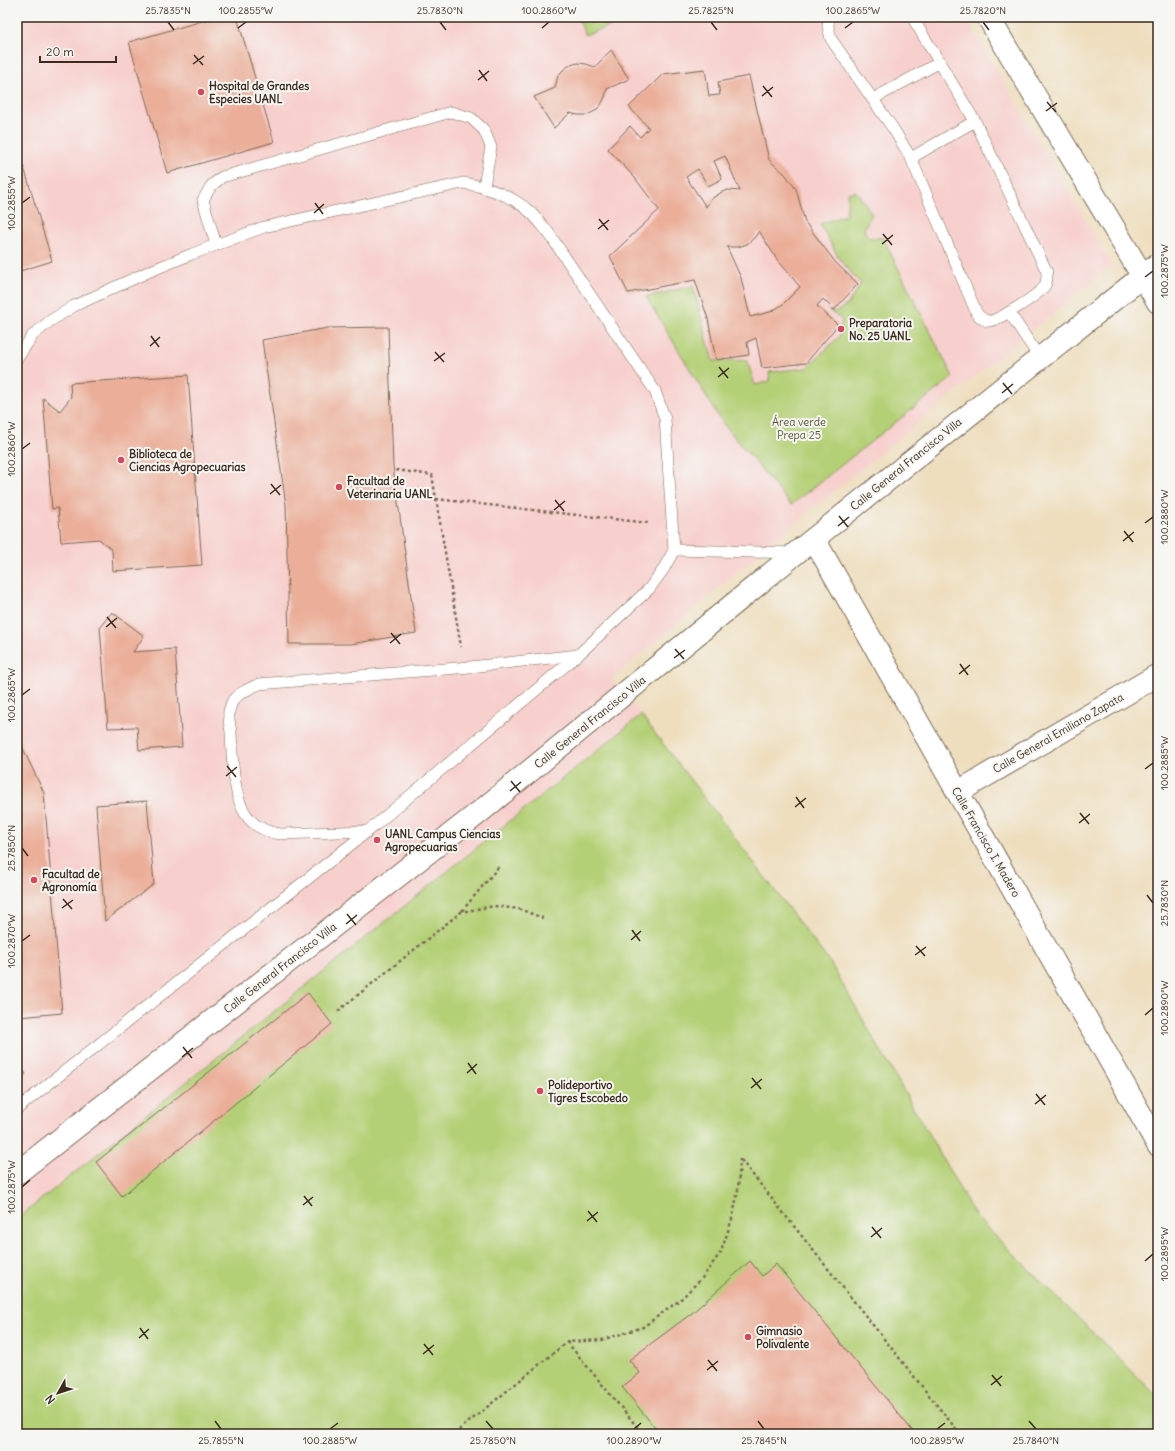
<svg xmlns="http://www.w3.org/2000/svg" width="1175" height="1451" viewBox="0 0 1175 1451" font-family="Delius,sans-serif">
	<rect width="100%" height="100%" fill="#f6f6f2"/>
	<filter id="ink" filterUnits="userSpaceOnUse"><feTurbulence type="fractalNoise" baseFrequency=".025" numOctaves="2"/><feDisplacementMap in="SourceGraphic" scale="8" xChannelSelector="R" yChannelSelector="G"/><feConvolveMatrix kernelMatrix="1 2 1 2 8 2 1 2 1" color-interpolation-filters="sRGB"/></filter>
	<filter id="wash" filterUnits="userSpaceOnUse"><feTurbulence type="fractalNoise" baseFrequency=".012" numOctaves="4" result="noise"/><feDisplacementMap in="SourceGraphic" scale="16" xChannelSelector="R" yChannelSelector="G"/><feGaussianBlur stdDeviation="0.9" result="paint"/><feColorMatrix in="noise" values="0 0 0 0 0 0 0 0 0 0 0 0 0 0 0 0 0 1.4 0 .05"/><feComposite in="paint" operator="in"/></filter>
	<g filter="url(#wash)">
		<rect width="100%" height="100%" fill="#eedebe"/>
		<polygon fill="#f7d0cd" points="17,17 965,17 1112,265 789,528 612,679 643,717 831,964 976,1217 1158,1397 1158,1434 17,1434"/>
		<g fill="#b4d076" stroke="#787d4a">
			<polygon points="578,17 635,17 585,35"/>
			<polygon points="856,191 872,214 864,229 866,234 870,238 883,238 953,377 791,505 722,422 646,297 693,286 713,361 747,360 755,385 770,381 769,372 806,368 839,337 842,320 828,310 836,312 847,305 861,284 840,260 820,224 846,215 848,193"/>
			<polygon points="641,715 831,964 976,1217 1158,1397 1158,1434 17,1434 17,1219"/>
		</g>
		<g id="blocks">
			<g fill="#ebae99" fill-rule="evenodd">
				<polygon points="216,17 237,17 274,142 167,173 129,42"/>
				<polygon points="611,50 629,79 607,89 605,97 601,105 595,111 587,115 578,115 570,113 554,128 534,97 555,88 558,76 563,70 570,65 578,63 586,64 595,67"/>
				<path d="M705 69 709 96 720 95 718 82 749 76 769 160 785 174 796 189 805 222 836 263 858 284 834 310 823 299 817 306 838 325 806 363 762 368 756 338 747 342 749 355 716 360 708 319 695 280 628 293 610 256 659 210 635 178 608 149 630 126 640 137 649 128 629 107 663 74ZM725 156 740 191 728 190 722 192 711 199 706 207 686 177 698 169 708 186 722 179 714 161ZM759 231 776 258 800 287 782 305 770 312 750 317 741 278 727 247H738L747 244 754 238Z"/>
				<polygon points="17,144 52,261 17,272"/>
				<polygon points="388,327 393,466 416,633 351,644 289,644 286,505 262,340 328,328"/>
				<polygon points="188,375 202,565 113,571 112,550 99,539 61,542 58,508 52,509 43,398 60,411 71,397 70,383"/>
				<polygon points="112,612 144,636 133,652 175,649 182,747 139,750 137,727 108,728 100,627"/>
				<polygon points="17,736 44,793 62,1013 20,1017 17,968"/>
				<polygon points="147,801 154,884 105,921 96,805"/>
				<polygon points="308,993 332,1024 122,1196 96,1162"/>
				<polygon points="17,1062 26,1074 17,1081"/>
				<polygon points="750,1261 762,1276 776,1264 915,1434 660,1434 622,1387 640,1373 629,1360 692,1313"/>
			</g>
		</g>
	</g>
	<g filter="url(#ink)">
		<use href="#blocks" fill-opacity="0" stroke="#7a6956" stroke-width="1"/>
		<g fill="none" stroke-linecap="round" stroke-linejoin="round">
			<defs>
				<g id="service">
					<polyline points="829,17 828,26 831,39 894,130 911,158"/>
					<polyline points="912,17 975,121"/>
					<polyline points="873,99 940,62"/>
					<path d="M975 121 1047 272C1047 278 1047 283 1044 287 1038 295 997 322 988 321 983 320 980 317 977 314L911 158Z"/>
					<polyline points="216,245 203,200 211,186 222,177 451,112 471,118 484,130 491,147 484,186"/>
					<polyline points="1009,312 1039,357"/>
					<path d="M17 359 32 336 50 321 74 306 148 272 192 254 264 227 463 183C487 187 511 195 529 211 536 217 542 225 548 232L655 391 665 419 674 550 663 570 649 589 578 655 368 831 17 1109"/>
					<polyline points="674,550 794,553"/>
					<path d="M368 831 280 834C265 832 253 826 245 813 233 795 232 754 231 732 230 726 228 717 229 711 230 708 231 705 232 702 237 693 251 688 259 684L470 667 578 655"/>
				</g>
				<g id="minor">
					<polyline points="988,17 1158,302"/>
					<polyline points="814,539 1158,1145"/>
					<polyline points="958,792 1158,675"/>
					<polyline points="17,1173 481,811 796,553 1158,264"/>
				</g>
			</defs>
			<use href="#service" stroke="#7a6956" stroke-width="12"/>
			<use href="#minor" stroke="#7a6956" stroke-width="24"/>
			<g stroke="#7a6956" stroke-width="2.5" stroke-dasharray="3 3" stroke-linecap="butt">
				<polyline points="396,470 432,475 461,647"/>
				<polyline points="436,499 648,523"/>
				<polyline points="462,911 500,865"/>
				<polyline points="338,1011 461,912 494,906 519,909 543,918"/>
				<polyline points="741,1160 960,1434"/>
				<polyline points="567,1342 643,1434"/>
				<polyline points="454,1434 567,1342 602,1340 643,1327 680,1300 702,1278 721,1252 733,1216 738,1190 740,1159"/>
			</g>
			<use href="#service" stroke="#fff" stroke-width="11"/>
			<use href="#minor" stroke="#fff" stroke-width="22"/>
		</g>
	</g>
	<path fill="none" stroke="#3b2a1e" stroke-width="1.5" d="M168 22 174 30M440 22 446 30M711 22 717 30M983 22 989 30M238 28 246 22M542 28 549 22M845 28 853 22M194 55 203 65M193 64 204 56M479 70 487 81M478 80 489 71M763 86 772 97M762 96 773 87M1047 102 1056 112M1046 111 1057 103M22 203 30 197M315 203 323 214M314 213 324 204M599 219 608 230M598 229 609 220M883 234 892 245M882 244 893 235M1145 277 1153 271M151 336 159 347M150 346 160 337M435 352 444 362M434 361 445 353M719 367 728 378M718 377 729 368M1003 383 1012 394M1002 393 1013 384M22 449 30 443M271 484 280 495M270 494 281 485M555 500 564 511M554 510 565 501M839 516 848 527M1145 523 1153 517M838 526 849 517M1124 531 1133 542M1123 541 1134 532M107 617 116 628M106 627 117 618M391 633 400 644M390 643 401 634M675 649 684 659M674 658 685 650M960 664 968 675M959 674 970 665M22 695 30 689M227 766 236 777M1145 769 1153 763M226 776 237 767M511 781 520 792M510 791 521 782M796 797 804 808M795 807 806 798M1080 813 1089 824M1079 823 1090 814M22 848 28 856M1147 895 1153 903M63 899 72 909M62 908 73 900M347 914 356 925M346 924 357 915M632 930 640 941M631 940 641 931M22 941 30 935M916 946 925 956M915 955 926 947M1145 1015 1153 1008M183 1047 192 1058M182 1057 193 1048M468 1063 476 1074M467 1073 477 1064M752 1078 761 1089M751 1088 762 1079M1036 1094 1045 1105M1035 1104 1046 1095M22 1187 30 1180M304 1196 312 1206M303 1205 313 1197M588 1211 597 1222M587 1221 598 1212M872 1227 881 1238M871 1237 882 1228M1145 1261 1153 1254M140 1328 148 1339M139 1338 149 1329M424 1344 433 1355M423 1354 434 1345M708 1360 717 1371M707 1370 718 1361M992 1375 1001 1386M991 1385 1002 1376M215 1421 221 1429M486 1421 493 1429M758 1421 764 1429M1029 1421 1036 1429M330 1429 338 1423M634 1429 641 1423M937 1429 945 1423"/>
	<g fill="#d1495b" stroke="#f6f6f2" stroke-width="1.5">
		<circle cx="201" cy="92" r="4"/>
		<circle cx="841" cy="329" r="4"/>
		<circle cx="121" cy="460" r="4"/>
		<circle cx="339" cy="487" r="4"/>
		<circle cx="377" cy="840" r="4"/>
		<circle cx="34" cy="880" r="4"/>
		<circle cx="540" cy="1091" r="4"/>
		<circle cx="748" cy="1337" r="4"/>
	</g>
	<g text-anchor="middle" stroke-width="4" stroke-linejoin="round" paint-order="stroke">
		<g font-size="11" font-weight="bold" fill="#3b2a1e" stroke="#f6f6f2" text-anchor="start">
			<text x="209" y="90">Hospital de Grandes<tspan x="209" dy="13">Especies UANL</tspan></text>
			<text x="849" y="327">Preparatoria<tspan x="849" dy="13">No. 25 UANL</tspan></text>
			<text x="129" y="458">Biblioteca de<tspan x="129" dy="13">Ciencias Agropecuarias</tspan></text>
			<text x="347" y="485">Facultad de<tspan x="347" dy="13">Veterinaria UANL</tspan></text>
			<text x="385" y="838">UANL Campus Ciencias<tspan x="385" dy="13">Agropecuarias</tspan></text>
			<text x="42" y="878">Facultad de<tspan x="42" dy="13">Agronomía</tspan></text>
			<text x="548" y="1089">Polideportivo<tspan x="548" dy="13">Tigres Escobedo</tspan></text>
			<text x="756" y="1335">Gimnasio<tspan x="756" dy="13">Polivalente</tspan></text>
		</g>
		<g font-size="11" fill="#595434" stroke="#f6f6f2">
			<text x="799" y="426">Área verde<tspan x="799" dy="13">Prepa 25</tspan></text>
		</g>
		<g font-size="11" fill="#3b2a1e" stroke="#f6f6f2">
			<text transform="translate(906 464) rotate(-39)" y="4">Calle General Francisco Villa</text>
			<text transform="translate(590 722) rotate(-39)" y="4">Calle General Francisco Villa</text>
			<text transform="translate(1058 733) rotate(-30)" y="4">Calle General Emiliano Zapata</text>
			<text transform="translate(986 842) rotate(60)" y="4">Calle Francisco I. Madero</text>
			<text transform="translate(280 968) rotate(-38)" y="4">Calle General Francisco Villa</text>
		</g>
	</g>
	<rect width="1175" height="1451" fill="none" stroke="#f6f6f2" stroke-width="44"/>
	<g transform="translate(58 1393) rotate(231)" stroke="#f6f6f2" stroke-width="3" paint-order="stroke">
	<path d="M0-3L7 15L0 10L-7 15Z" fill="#3b2a1e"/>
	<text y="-6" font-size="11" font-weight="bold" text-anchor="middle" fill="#3b2a1e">N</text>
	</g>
	<path d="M40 56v6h76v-6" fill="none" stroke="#3b2a1e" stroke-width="2"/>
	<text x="46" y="56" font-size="12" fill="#3b2a1e" stroke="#f6f6f2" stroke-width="3" paint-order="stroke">20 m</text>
	<rect x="22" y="22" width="1131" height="1407" fill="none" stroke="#3b2a1e" stroke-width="1.5"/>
	<g font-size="10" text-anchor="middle" fill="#3b2a1e">
		<text x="168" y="14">25.7835°N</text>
		<text x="246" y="14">100.2855°W</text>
		<text x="440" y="14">25.7830°N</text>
		<text x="549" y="14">100.2860°W</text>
		<text x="711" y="14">25.7825°N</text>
		<text x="853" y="14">100.2865°W</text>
		<text x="983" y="14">25.7820°N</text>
		<text transform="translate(11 203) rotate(-90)" y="4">100.2855°W</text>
		<text transform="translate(1164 271) rotate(-90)" y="4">100.2875°W</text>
		<text transform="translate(11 449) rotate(-90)" y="4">100.2860°W</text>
		<text transform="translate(1164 517) rotate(-90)" y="4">100.2880°W</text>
		<text transform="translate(11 695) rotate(-90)" y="4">100.2865°W</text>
		<text transform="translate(1164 763) rotate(-90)" y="4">100.2885°W</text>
		<text transform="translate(11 848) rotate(-90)" y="4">25.7850°N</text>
		<text transform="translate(1164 903) rotate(-90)" y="4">25.7830°N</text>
		<text transform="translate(11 941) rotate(-90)" y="4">100.2870°W</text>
		<text transform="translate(1164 1008) rotate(-90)" y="4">100.2890°W</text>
		<text transform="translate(11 1187) rotate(-90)" y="4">100.2875°W</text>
		<text transform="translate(1164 1254) rotate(-90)" y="4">100.2895°W</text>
		<text x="221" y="1444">25.7855°N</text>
		<text x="330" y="1444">100.2885°W</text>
		<text x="493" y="1444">25.7850°N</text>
		<text x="634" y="1444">100.2890°W</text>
		<text x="764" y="1444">25.7845°N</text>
		<text x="937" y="1444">100.2895°W</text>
		<text x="1036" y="1444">25.7840°N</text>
	</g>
</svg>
